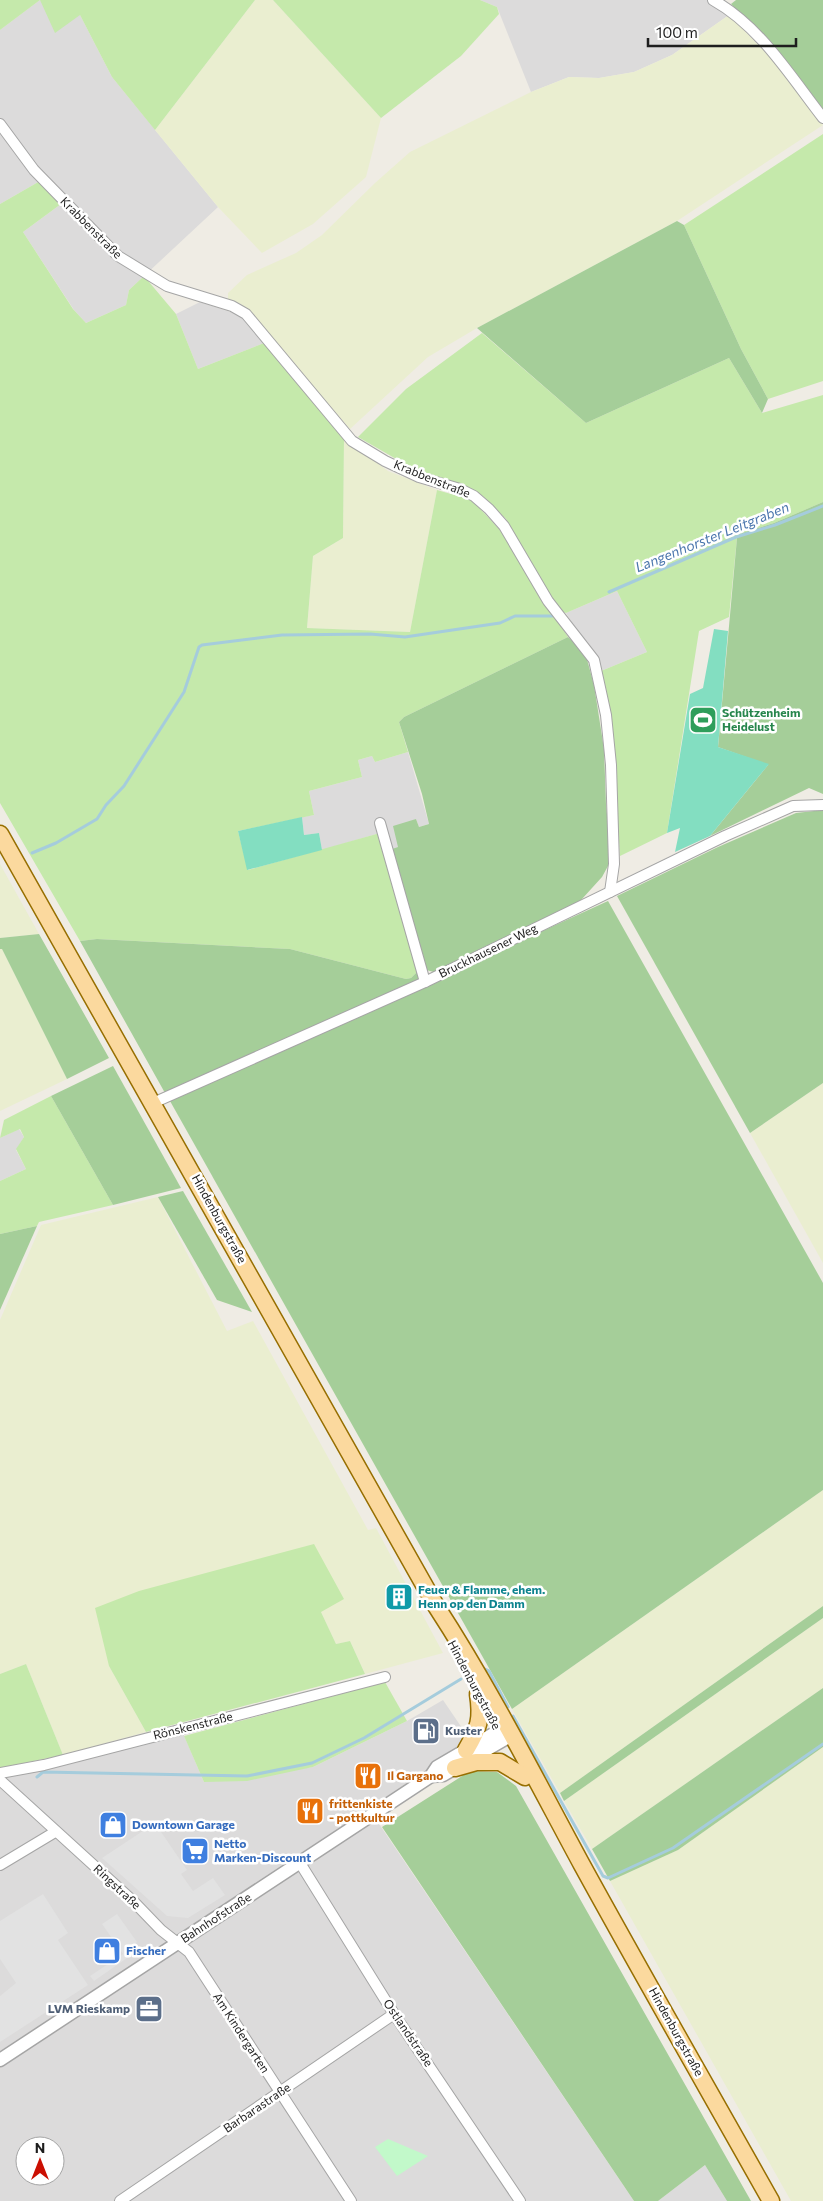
<svg xmlns="http://www.w3.org/2000/svg" width="823" height="2201" viewBox="0 0 823 2201" font-family="Commissioner,sans-serif">
	<rect width="100%" height="100%" fill="#efece4"/>
	<g fill="#dcdbdb" fill-rule="evenodd">
		<polygon points="40,0 80,15 112,77 218,207 129,290 126,305 86,323 74,310 23,232 61,204 40,181 0,204 0,30"/>
		<polygon points="480,0 723,0 731,4 729,15 672,55 634,72 599,78 569,77 531,92 497,7"/>
		<polygon points="200,302 243,316 264,343 198,369 176,314"/>
		<polygon points="617,591 647,652 601,671 566,613"/>
		<polygon points="408,752 429,824 419,827 416,819 399,847 386,851 380,833 322,850 319,833 304,835 302,817 314,815 309,791 362,777 358,760 372,756 375,762"/>
		<polygon points="19,1129 24,1137 16,1150 26,1169 0,1181 0,1138"/>
		<path d="M443 1700 475 1747 373 1815 634 2201H0V1768L64 1755 179 1724 204 1782 313 1767 407 1721ZM25 2146H55V2176H25Z"/>
		<polygon points="705,2165 727,2201 658,2201"/>
	</g>
	<g fill="#eaeed0">
		<polygon points="255,0 273,0 381,118 366,177 313,224 262,253 218,207 155,130"/>
		<polygon points="729,15 769,56 823,125 677,221 477,328 428,357 350,429 241,304 228,300 228,293 247,275 296,253 322,235 375,183 410,152 531,92 569,77 599,78 634,72 672,55"/>
		<polygon points="344,438 388,471 437,490 410,632 307,628 313,556 343,538"/>
		<polygon points="0,864 39,934 0,938"/>
		<polygon points="0,949 2,949 67,1079 0,1111"/>
		<polygon points="823,1083 823,1263 750,1133"/>
		<polygon points="158,1197 227,1331 253,1321 368,1530 376,1528 443,1653 365,1674 350,1641 336,1644 321,1612 109,1666 146,1732 63,1755 26,1664 0,1674 0,1320 41,1225"/>
		<polygon points="823,1490 823,1606 560,1793 512,1709"/>
		<polygon points="823,1618 823,1688 592,1849 564,1801"/>
		<polygon points="823,1747 823,2201 791,2201 610,1881 678,1850"/>
	</g>
	<g fill="#c5e9ab">
		<polygon points="0,0 255,0 155,130 112,77 80,15 55,33 40,0 0,30"/>
		<polygon points="273,0 480,0 497,7 499,14 461,56 381,118"/>
		<polygon points="823,134 823,381 768,399 741,349 684,225"/>
		<polygon points="40,181 61,204 23,232 73,309 86,323 126,305 129,290 144,276 176,314 198,369 264,343 344,438 343,538 313,556 307,628 410,632 437,490 472,500 500,530 568,637 404,717 399,722 408,752 375,762 372,756 358,760 362,777 309,791 314,815 238,831 248,870 380,833 419,970 411,978 406,979 290,949 97,939 80,941 0,803 0,204"/>
		<polygon points="482,333 586,423 729,358 762,413 823,395 823,502 774,523 739,534 737,538 729,617 699,631 667,833 620,856 614,765 601,671 647,652 617,591 566,613 558,610 506,519 483,496 452,482 417,471 358,437 406,389"/>
		<polygon points="51,1096 113,1205 39,1222 37,1226 0,1234 0,1181 26,1169 16,1149 24,1137 20,1129 0,1138 4,1120"/>
		<polygon points="314,1544 344,1599 321,1612 336,1644 350,1641 365,1674 146,1732 109,1666 95,1608 139,1591"/>
		<polygon points="26,1664 63,1755 0,1768 0,1674"/>
		<polygon points="385,1682 407,1721 313,1767 247,1781 204,1782 184,1736"/>
	</g>
	<g fill="#a5ce99">
		<polygon points="736,0 823,0 823,109 773,47 731,4"/>
		<polygon points="677,221 684,225 741,349 768,399 762,413 729,358 586,423 477,328"/>
		<polygon points="823,502 823,794 809,788 710,836 768,765 718,747 737,538 739,534 774,523"/>
		<polygon points="568,637 585,652 594,685 604,749 606,804 610,847 608,866 602,877 582,899 567,910 437,973 423,969 389,850 398,847 393,826 416,819 419,827 429,824 422,794 399,722 404,717"/>
		<polygon points="814,811 823,811 823,1083 750,1133 617,896 718,847 796,813"/>
		<polygon points="608,901 823,1283 823,1490 512,1709 170,1101"/>
		<polygon points="39,934 109,1058 67,1079 2,949 0,949 0,938"/>
		<polygon points="97,939 290,949 406,979 411,978 419,970 421,980 165,1093 80,941"/>
		<polygon points="113,1066 181,1188 113,1205 51,1096"/>
		<polygon points="183,1191 252,1312 217,1300 158,1197"/>
		<polygon points="37,1226 0,1310 0,1234"/>
		<polygon points="823,1606 823,1618 564,1801 560,1793"/>
		<polygon points="823,1688 823,1747 678,1850 610,1881 592,1849"/>
		<polygon points="470,1771 497,1772 516,1786 751,2201 727,2201 705,2165 658,2201 634,2201 382,1827"/>
	</g>
	<polygon fill="#c2f9ca" points="388,2139 428,2156 397,2176 375,2147"/>
	<g fill="#83dec1">
		<polygon points="714,629 728,631 718,747 769,764 710,836 675,852 680,828 667,833 690,694 703,688"/>
		<polygon points="302,817 304,835 319,833 322,850 247,870 238,831"/>
	</g>
	<g fill="#e2e2e2">
		<polygon points="155,1823 187,1870 181,1874 193,1891 213,1878 225,1895 188,1918 167,1916 102,1858"/>
		<polygon points="43,1894 68,1933 58,1940 88,1985 0,2042 0,1996 16,1983 0,1959 0,1921"/>
		<polygon points="117,1914 137,1942 131,1946 130,1956 94,1981 90,1976 123,1954 102,1924"/>
	</g>
	<g fill="none" stroke-linecap="round" stroke-linejoin="round">
		<g stroke="#a5ccdc" stroke-width="3">
			<polyline points="609,592 736,537 775,525 823,506"/>
			<polyline points="32,853 56,843 97,819 106,805 124,786 184,692 199,647 202,645 282,635 370,634 405,637 500,623 515,616 552,616"/>
			<polyline points="482,1668 489,1671 508,1707"/>
			<polyline points="513,1716 603,1876 608,1878 673,1848 823,1744"/>
			<polyline points="37,1777 43,1772 247,1776 312,1763 364,1738 461,1679"/>
		</g>
		<defs>
			<g id="minor">
				<path d="M713 0C760 26 791 77 823 118"/>
				<polyline points="0,124 34,170 118,256 167,286 232,306 246,314 352,441 385,461 419,477 460,489 474,496 489,509 504,526 548,601 594,660 606,715 611,765 614,864 610,892"/>
				<polyline points="380,823 425,982"/>
				<polyline points="153,1103 425,982 725,836 793,806 823,805"/>
				<polyline points="0,1773 44,1765 385,1677"/>
				<polyline points="0,1780 134,1902 161,1930 189,1952 351,2201"/>
				<polyline points="300,1863 394,2014 520,2201"/>
				<polyline points="0,1865 55,1832"/>
				<polyline points="120,2201 394,2014"/>
			</g>
			<g id="tertiary">
				<polyline points="431,1776 443,1775 512,1735"/>
				<polyline points="0,2060 431,1776 437,1767 507,1726"/>
			</g>
			<g id="primary">
				<path d="M0 834 436 1606C490 1689 535 1778 582 1865 644 1978 708 2089 771 2201"/>
				<path d="M466 1750C479 1728 482 1719 478 1694"/>
				<polyline points="455,1768 476,1762 500,1762 525,1777"/>
			</g>
		</defs>
		<use href="#minor" stroke="#a5a5a5" stroke-width="12"/>
		<use href="#tertiary" stroke="#a5a5a5" stroke-width="15"/>
		<use href="#primary" stroke="#976f01" stroke-width="19"/>
		<use href="#minor" stroke="#fff" stroke-width="10"/>
		<use href="#tertiary" stroke="#fff" stroke-width="12"/>
		<use href="#primary" stroke="#fbd99e" stroke-width="16"/>
	</g>
	<defs>
		<symbol id="stadium-square" viewBox="-11 -11 22 22"><rect x="-9" y="-9" width="18" height="18" rx="4" fill="#2e9e5b" stroke="#fff"/><path d="M0-5a6.5 5 0 1 0 0 10a6.5 5 0 1 0 0-10ZM-3.5-1.8h7v3.6h-7Z" fill="#fff"/></symbol>
		<symbol id="building-square" viewBox="-11 -11 22 22"><rect x="-9" y="-9" width="18" height="18" rx="4" fill="#0f9aa8" stroke="#fff"/><path d="M-4-6H4V6H1V3H-1V6H-4ZM-2.5-4.3h1.7v1.8h-1.7ZM.8-4.3h1.7v1.8H.8ZM-2.5-1h1.7V.8h-1.7ZM.8-1h1.7V.8H.8Z" fill="#fff"/></symbol>
		<symbol id="fuel-square" viewBox="-11 -11 22 22"><rect x="-9" y="-9" width="18" height="18" rx="4" fill="#5c6f8a" stroke="#fff"/><path d="M-5.5-6h7V0h2V4h1.3V-2.5L3-4.5l.8-.8L6-3V5H2.5V1h-1V6h-7ZM-4.2-4.7v3.2H.2V-4.7Z" fill="#fff"/></symbol>
		<symbol id="restaurant-square" viewBox="-11 -11 22 22"><rect x="-9" y="-9" width="18" height="18" rx="4" fill="#e8710a" stroke="#fff"/><path d="M-5-6h1v4h1v-4h1v4h1v-4h1v5L-1.5 .5V6h-2V.5L-5-1ZM5-6V6H3V1.5H1.5Q1.5-4 5-6Z" fill="#fff"/></symbol>
		<symbol id="shop-square" viewBox="-11 -11 22 22"><rect x="-9" y="-9" width="18" height="18" rx="4" fill="#3f7fe0" stroke="#fff"/><path d="M-5-2.5h2.3a2.7 3.5 0 0 1 5.4 0H5L5.5 6h-11ZM-1.5-2.5h3a1.5 2.3 0 0 0-3 0Z" fill="#fff"/></symbol>
		<symbol id="supermarket-square" viewBox="-11 -11 22 22"><rect x="-9" y="-9" width="18" height="18" rx="4" fill="#3f7fe0" stroke="#fff"/><path d="M-6-5.5h2.5l.6 2H6L4.5 2H-2.5L-4.4-4H-6ZM-1.5 3.2a1.3 1.3 0 1 0 .1 0ZM3 3.2a1.3 1.3 0 1 0 .1 0Z" fill="#fff"/></symbol>
		<symbol id="office-square" viewBox="-11 -11 22 22"><rect x="-9" y="-9" width="18" height="18" rx="4" fill="#5c6f8a" stroke="#fff"/><path d="M-6-3h4V-5.5h4V-3h4V5H-6ZM-1-4.5V-3h2v-1.5ZM-6 0V1H6V0Z" fill="#fff"/></symbol>
	</defs>
	<g fill-rule="evenodd">
		<use href="#stadium-square" x="687" y="704" width="32" height="32"/>
		<use href="#building-square" x="383" y="1581" width="32" height="32"/>
		<use href="#fuel-square" x="410" y="1715" width="32" height="32"/>
		<use href="#restaurant-square" x="352" y="1760" width="32" height="32"/>
		<use href="#restaurant-square" x="294" y="1795" width="32" height="32"/>
		<use href="#shop-square" x="97" y="1809" width="32" height="32"/>
		<use href="#supermarket-square" x="179" y="1835" width="32" height="32"/>
		<use href="#shop-square" x="91" y="1935" width="32" height="32"/>
		<use href="#office-square" x="133" y="1993" width="32" height="32"/>
	</g>
	<g text-anchor="middle" stroke-width="5" stroke-linejoin="round" paint-order="stroke">
		<g font-size="12" fill="#1e1e1e" stroke="#fff">
			<text transform="translate(91 228) rotate(45)" y="4">Krabbenstraße</text>
			<text transform="translate(432 479) rotate(22)" y="4">Krabbenstraße</text>
			<text transform="translate(488 951) rotate(-26)" y="4">Bruckhausener Weg</text>
			<text transform="translate(219 1219) rotate(61)" y="4">Hindenburgstraße</text>
			<text transform="translate(474 1685) rotate(62)" y="4">Hindenburgstraße</text>
			<text transform="translate(193 1726) rotate(-14)" y="4">Rönskenstraße</text>
			<text transform="translate(117 1887) rotate(43)" y="4">Ringstraße</text>
			<text transform="translate(216 1918) rotate(-33)" y="4">Bahnhofstraße</text>
			<text transform="translate(676 2032) rotate(61)" y="4">Hindenburgstraße</text>
			<text transform="translate(241 2033) rotate(57)" y="4">Am Kindergarten</text>
			<text transform="translate(408 2033) rotate(56)" y="4">Ostlandstraße</text>
			<text transform="translate(257 2108) rotate(-34)" y="4">Barbarastraße</text>
		</g>
		<g font-size="12" font-weight="bold" fill="#27864d" stroke="#fff" text-anchor="start">
			<text x="722" y="717">Schützenheim<tspan x="722" dy="14">Heidelust</tspan></text>
		</g>
		<g font-size="12" font-weight="bold" fill="#0d838f" stroke="#fff" text-anchor="start">
			<text x="418" y="1594">Feuer &amp; Flamme, ehem.<tspan x="418" dy="14">Henn op den Damm</tspan></text>
		</g>
		<g font-size="12" font-weight="bold" fill="#4e5e75" stroke="#fff" text-anchor="start">
			<text x="445" y="1735">Kuster</text>
			<text x="130" y="2013" text-anchor="end">LVM Rieskamp</text>
		</g>
		<g font-size="12" font-weight="bold" fill="#c56008" stroke="#fff" text-anchor="start">
			<text x="387" y="1780">Il Gargano</text>
			<text x="329" y="1808">frittenkiste<tspan x="329" dy="14">- pottkultur</tspan></text>
		</g>
		<g font-size="12" font-weight="bold" fill="#366cbe" stroke="#fff" text-anchor="start">
			<text x="132" y="1829">Downtown Garage</text>
			<text x="214" y="1848">Netto<tspan x="214" dy="14">Marken-Discount</tspan></text>
			<text x="126" y="1955">Fischer</text>
		</g>
		<g font-size="14" font-style="italic" fill="#4b76ad" stroke="#fff">
			<text transform="translate(712 537) rotate(-22)" y="5">Langenhorster Leitgraben</text>
		</g>
	</g>
	<g transform="translate(40 2161)"><circle r="24" fill="#ffffff" stroke="#a5a5a5"/>
	<path d="M0-4L9 19L0 12L-9 19Z" fill="#cb0f02"/>
	<text y="-8" font-size="14" font-weight="bold" text-anchor="middle" fill="#1e1e1e">N</text>
	</g>
	<path d="M648 38v8h148v-8" fill="none" stroke="#1e1e1e" stroke-width="2.5"/>
	<text x="656" y="38" font-size="15" fill="#1e1e1e" stroke="#ffffff" stroke-width="4" paint-order="stroke">100 m</text>
</svg>
